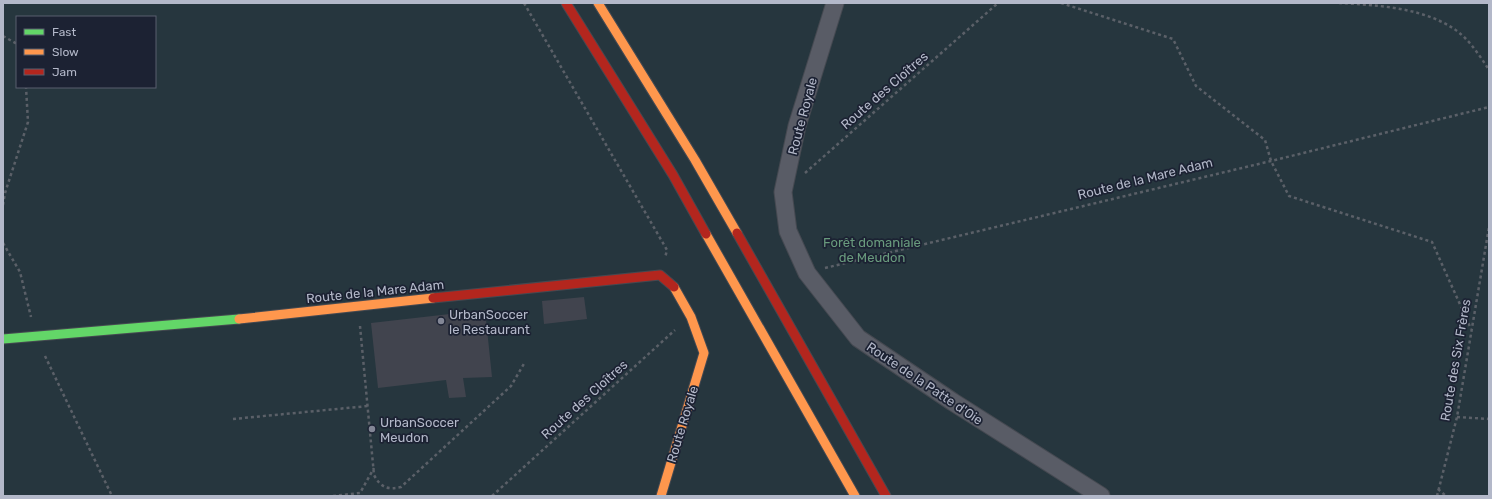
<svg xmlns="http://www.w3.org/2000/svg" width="1492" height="499" viewBox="0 0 1492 499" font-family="Rubik,sans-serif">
	<rect width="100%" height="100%" fill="#292d38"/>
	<path fill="#26363e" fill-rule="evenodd" d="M3 3H1489V496H3ZM17 17H155V87H17Z"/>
	<g fill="#41444e">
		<polygon points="584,297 587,319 544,324 542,301"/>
		<polygon points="485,310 492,377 463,378 466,397 449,398 446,380 378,388 371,323"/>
	</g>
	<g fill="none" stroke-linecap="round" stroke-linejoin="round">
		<defs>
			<polyline id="street" points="835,3 797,126 783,192 788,231 807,273 858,338 953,402 1101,496"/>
			<polyline id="fast" points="3,339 239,319"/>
			<g id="slow">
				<polyline points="598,3 695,160 737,233"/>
				<polyline points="706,234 855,496"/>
				<polyline points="239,319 433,298"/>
				<polyline points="661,496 704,353 691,317 674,287"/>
			</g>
			<g id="jam">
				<polyline points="566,3 673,175 706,234"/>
				<polyline points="737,233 886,496"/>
				<polyline points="433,298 660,275 674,287"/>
			</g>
		</defs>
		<use href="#street" stroke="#454951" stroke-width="19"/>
		<use href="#fast" stroke="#454951" stroke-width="11"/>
		<use href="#slow" stroke="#454951" stroke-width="11"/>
		<use href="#jam" stroke="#454951" stroke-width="11"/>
		<g stroke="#5b6068" stroke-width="2.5" stroke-dasharray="3 3" stroke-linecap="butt">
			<polyline points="524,3 667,250 665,258"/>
			<polyline points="1061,3 1173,39 1196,86 1265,140 1271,161 1289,196 1432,242 1471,329"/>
			<path d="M1339 3C1378 5 1435 8 1465 38 1474 47 1482 59 1489 70"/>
			<polyline points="3,36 17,44"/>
			<polyline points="805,173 998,3"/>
			<polyline points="3,205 5,193 28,122 26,87"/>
			<polyline points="3,243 20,272 31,317"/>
			<polyline points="825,268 1271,161 1489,107"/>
			<path d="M360 326 374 475C381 488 388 490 401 487L511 386 525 362"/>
			<polyline points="45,356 112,496"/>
			<polyline points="1457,417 1489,419"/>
			<polyline points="233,419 368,406"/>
			<polyline points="1438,489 1446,496"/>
			<polyline points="333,496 360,493 374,468"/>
			<polyline points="492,496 675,330"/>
			<polyline points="1437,496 1457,417 1489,227"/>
		</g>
		<use href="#street" stroke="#595c66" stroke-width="17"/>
		<use href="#fast" stroke="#63d668" stroke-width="9"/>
		<use href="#slow" stroke="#ff974d" stroke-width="9"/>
		<use href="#jam" stroke="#b3261e" stroke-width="9"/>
	</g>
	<g fill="#838796" stroke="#1c2233" stroke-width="1.5">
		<circle cx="441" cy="321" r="4"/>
		<circle cx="372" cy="429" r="4"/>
	</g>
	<g text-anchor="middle" stroke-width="3.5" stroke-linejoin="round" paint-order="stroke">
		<g font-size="13" fill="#b3b8c9" stroke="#1c2233">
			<text transform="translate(884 90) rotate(-41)" y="5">Route des Cloîtres</text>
			<text transform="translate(802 116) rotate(-75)" y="5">Route Royale</text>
			<text transform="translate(1145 178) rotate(-14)" y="5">Route de la Mare Adam</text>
			<text transform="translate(375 291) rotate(-6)" y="5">Route de la Mare Adam</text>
			<text transform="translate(1455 360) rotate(-80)" y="5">Route des Six Frères</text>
			<text transform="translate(925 383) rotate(34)" y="5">Route de la Patte d'Oie</text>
			<text transform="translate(584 399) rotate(-42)" y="5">Route des Cloîtres</text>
			<text transform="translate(682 424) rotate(-73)" y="5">Route Royale</text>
		</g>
		<g font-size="13" fill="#699b7d" stroke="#1c2233">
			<text x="872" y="247">Forêt domaniale<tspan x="872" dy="15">de Meudon</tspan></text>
		</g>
		<g font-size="13" fill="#b3b8c9" stroke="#1c2233" text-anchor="start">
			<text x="449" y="319">UrbanSoccer<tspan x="449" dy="15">le Restaurant</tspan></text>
			<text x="380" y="427">UrbanSoccer<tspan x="380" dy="15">Meudon</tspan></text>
		</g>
	</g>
	<rect width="1492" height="499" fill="none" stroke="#b3b8c9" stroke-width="8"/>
	<rect x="16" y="16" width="140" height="72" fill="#1c2233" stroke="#585e6f"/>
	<rect x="24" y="29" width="20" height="6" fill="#63d668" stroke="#585e6f"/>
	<text x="52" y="36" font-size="12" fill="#b3b8c9">Fast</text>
	<rect x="24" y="49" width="20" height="6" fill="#ff974d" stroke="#585e6f"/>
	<text x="52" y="56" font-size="12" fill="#b3b8c9">Slow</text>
	<rect x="24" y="69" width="20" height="6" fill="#b3261e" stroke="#585e6f"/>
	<text x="52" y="76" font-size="12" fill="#b3b8c9">Jam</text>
</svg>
